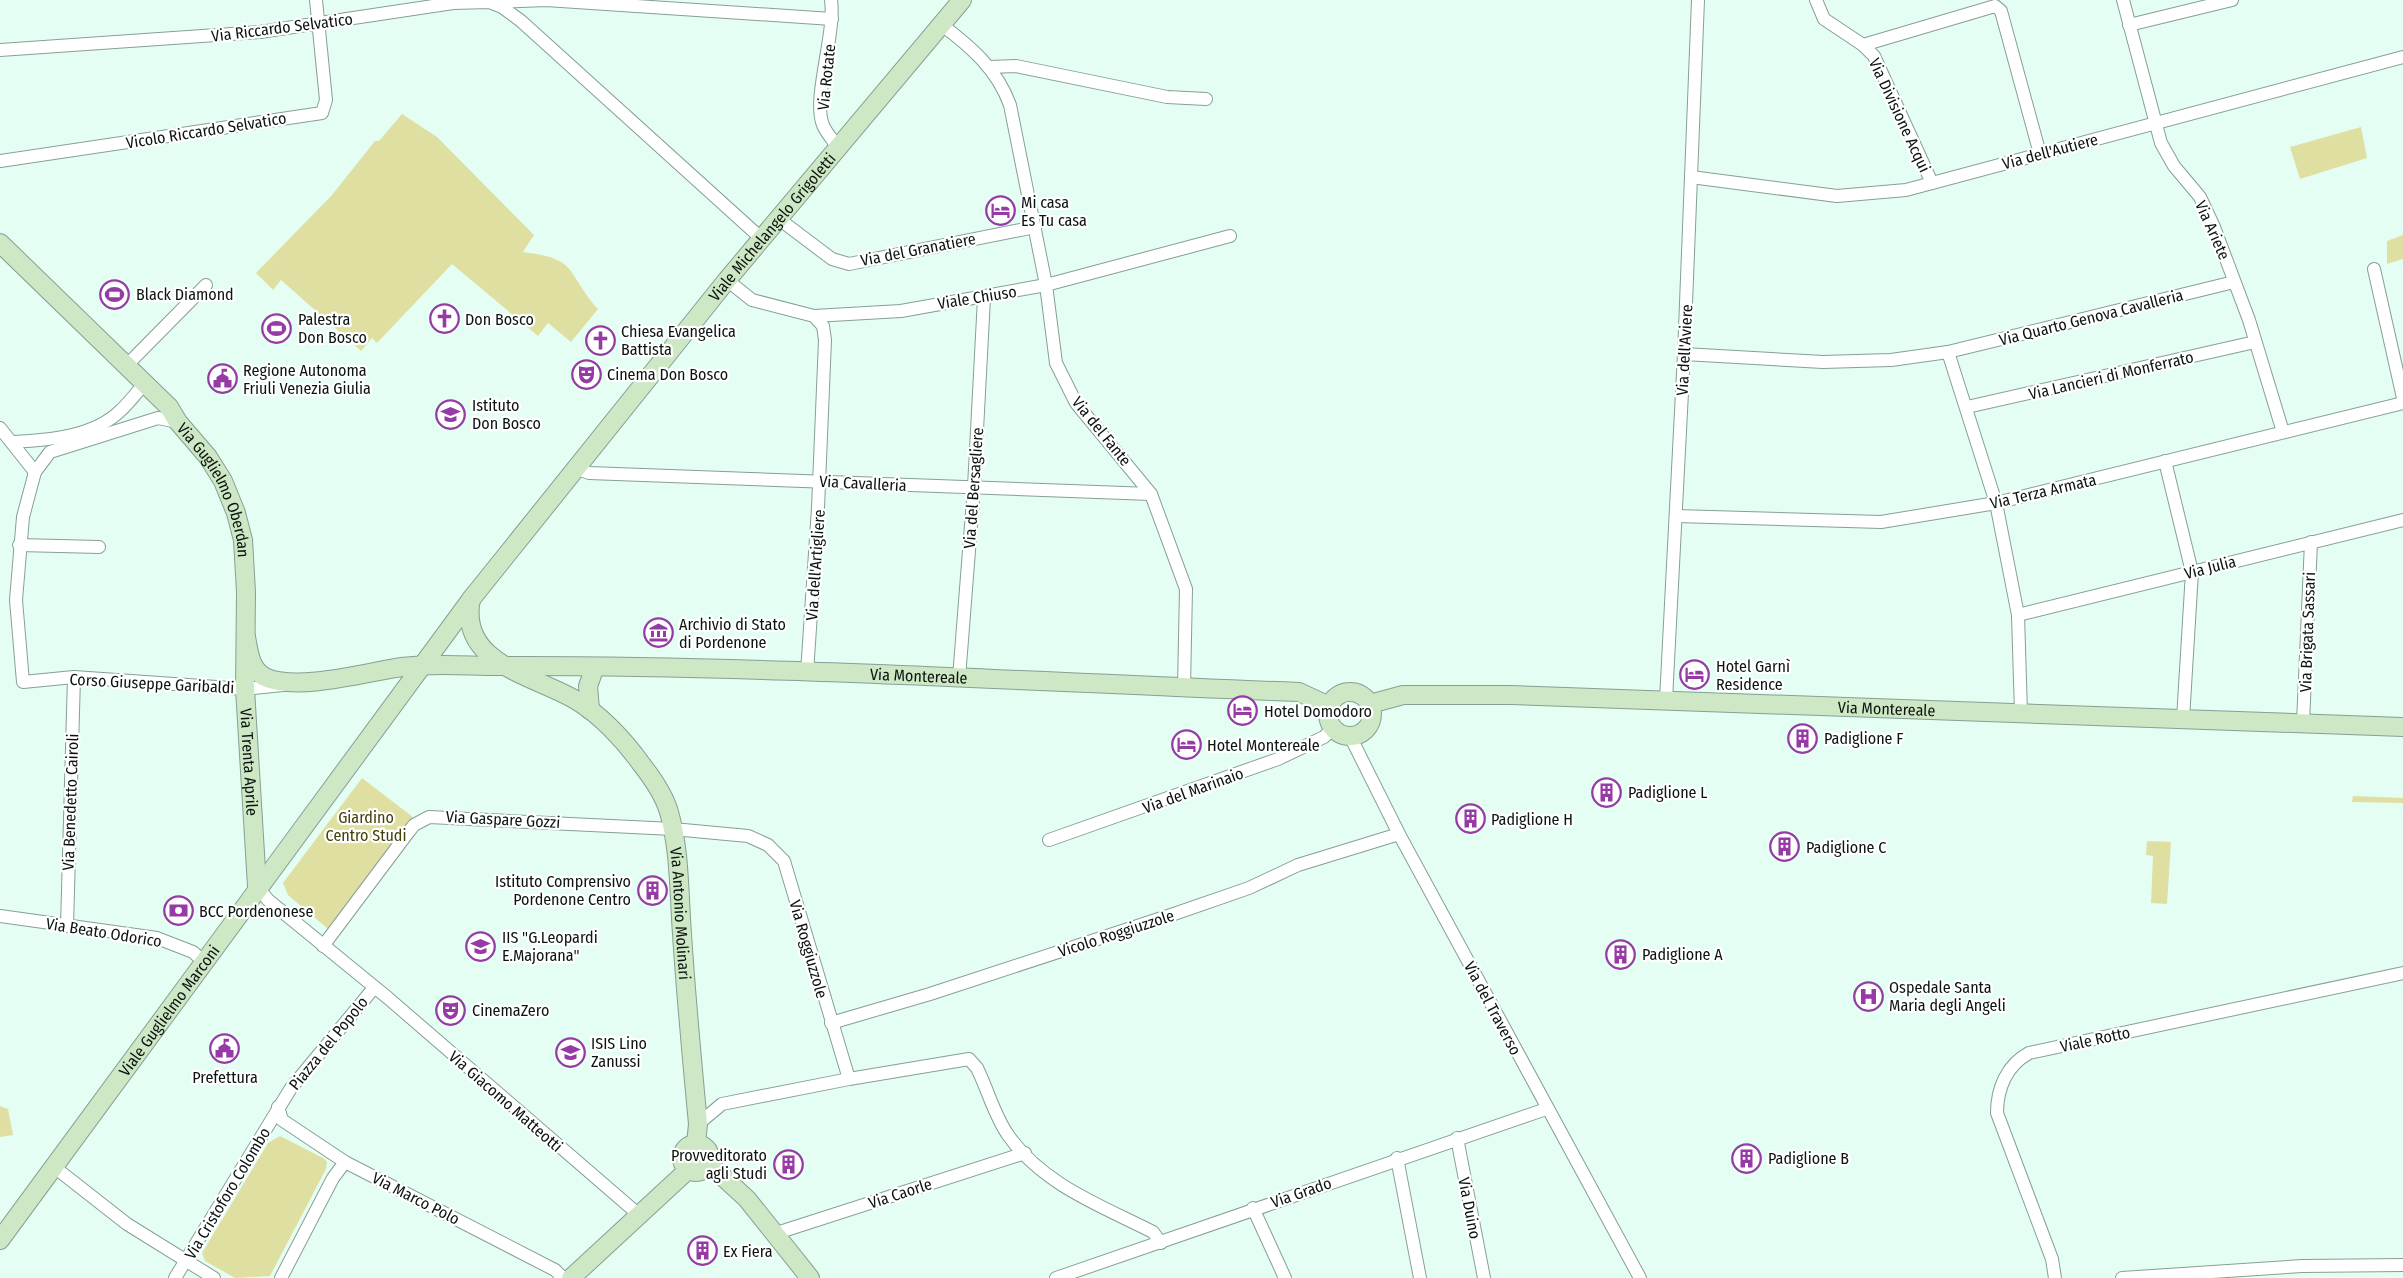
<svg xmlns="http://www.w3.org/2000/svg" width="2403" height="1278" viewBox="0 0 2403 1278" font-family="'Fira Sans Condensed',sans-serif">
	<rect width="100%" height="100%" fill="#e4fef4"/>
	<g fill="#dfdfa2">
		<path d="M402 114 437 137 534 235 523 252C580 259 565 272 598 309L571 342 548 323 538 336 452 264 377 343 372 338 361 351 281 280 273 290 256 273 332 195 375 141H379Z"/>
		<polygon points="2361,127 2367,158 2300,179 2290,147"/>
		<polygon points="2403,235 2403,259 2387,264 2387,241"/>
		<polygon points="362,778 414,818 328,929 288,895 283,883"/>
		<polygon points="2353,796 2403,798 2403,803 2352,802"/>
		<polygon points="2147,841 2171,842 2167,904 2151,903 2153,856 2146,855"/>
		<polygon points="0,1106 8,1109 13,1135 0,1137"/>
		<polygon points="280,1136 323,1158 327,1162 326,1169 270,1276 235,1278 205,1261 202,1253 268,1143"/>
	</g>
	<g fill="none" stroke-linecap="round" stroke-linejoin="round">
		<defs>
			<g id="street">
				<path d="M831 0C836 34 812 99 823 125 826 133 834 141 839 149"/>
				<polyline points="1816,0 1824,19 1863,45 1874,56 1932,183"/>
				<polyline points="2123,0 2161,143 2174,166 2200,197 2214,227 2249,320 2283,432"/>
				<polyline points="492,2 546,0 832,19"/>
				<path d="M942 25C971 47 997 69 1010 105L1046 285 1056 363 1076 403 1151 494 1186 589 1184 688"/>
				<polyline points="2129,25 2232,0"/>
				<polyline points="1863,45 1995,6 2001,11 2040,154"/>
				<polyline points="0,50 260,32 453,3 489,2 502,7 521,21 762,239"/>
				<polyline points="990,67 1016,66 1167,97 1206,99"/>
				<polyline points="0,161 322,113 326,100 316,0"/>
				<polyline points="1691,177 1837,196 1906,190 2403,57"/>
				<polyline points="779,219 832,259 849,264 1035,227"/>
				<polyline points="2374,269 2403,398"/>
				<polyline points="727,280 752,300 814,316 901,311 1046,285 1230,236"/>
				<polyline points="1948,352 1996,503 2018,615 2021,713"/>
				<polyline points="1684,354 1823,362 1891,360 1948,352 2234,282"/>
				<polyline points="127,365 206,285"/>
				<polyline points="1967,407 2255,342"/>
				<polyline points="178,422 158,418 50,452 35,472 23,517 16,600 23,682 74,677 245,689 283,685"/>
				<polyline points="0,428 35,472"/>
				<path d="M13 442C49 440 93 437 120 411 129 403 137 392 145 383"/>
				<polyline points="2165,461 2192,572 2183,719"/>
				<polyline points="575,468 589,473 1151,494"/>
				<polyline points="1676,516 1881,522 1996,503 2403,403"/>
				<polyline points="19,545 99,547"/>
				<polyline points="2018,615 2403,520"/>
				<polyline points="807,673 818,508 825,340 823,326 814,316"/>
				<polyline points="959,678 974,487 984,298"/>
				<polyline points="1666,700 1684,354 1698,0"/>
				<polyline points="2303,723 2311,542"/>
				<polyline points="1350,736 1399,834 1640,1278"/>
				<polyline points="1049,840 1278,759 1324,737 1332,729"/>
				<polyline points="257,886 268,900 388,998 638,1214"/>
				<polyline points="0,916 157,938 193,952 203,961"/>
				<polyline points="67,926 74,677"/>
				<polyline points="323,946 407,834 414,825 429,817 673,829 748,836 768,845 784,861 849,1079"/>
				<polyline points="831,1023 930,994 1171,915 1249,888 1298,865 1399,834"/>
				<polyline points="278,1107 282,1120 345,1162 555,1270 563,1278"/>
				<path d="M698 1124 722 1104 849 1079 969 1059 977 1068C988 1090 994 1115 1008 1135 1043 1185 1102 1206 1153 1232L1161 1243"/>
				<polyline points="1457,1138 1484,1278"/>
				<polyline points="1397,1158 1420,1278"/>
				<polyline points="53,1166 127,1224 214,1278"/>
				<polyline points="1253,1208 1285,1278"/>
				<polyline points="776,1236 783,1231 1025,1153"/>
				<polyline points="175,1278 291,1088 373,989"/>
				<polyline points="281,1278 333,1178 345,1162"/>
				<polyline points="1056,1278 1546,1109"/>
				<path d="M2055 1278 2052 1259 1997 1113C1997 1088 2007 1065 2029 1053L2403 973"/>
				<polyline points="2122,1278 2302,1266 2403,1265"/>
			</g>
			<g id="secondary">
				<path id="s1" d="M0 243 169 407 178 422 208 457 223 481 236 513 243 540 246 592 245 689 257 886"/>
				<path id="s2" d="M471 599C458 663 532 675 574 699 600 714 625 741 642 765 653 779 664 795 669 812 680 851 679 894 682 934 686 997 692 1060 698 1124L696 1144"/>
				<path id="s3" d="M246 637C249 652 250 671 267 678 300 691 367 672 402 667 434 663 468 666 500 666 766 665 1033 682 1299 692L1329 706"/>
				<circle cx="1350" cy="714" r="22"/>
				<path id="s4" d="M1370 704 1403 695H1510L2403 727"/>
				<polyline points="590,710 588,686 595,667"/>
				<circle cx="696" cy="1158" r="14"/>
				<polyline points="709,1164 747,1199 810,1278"/>
				<path id="s5" d="M0 1240 472 598 727 280 962 0"/>
				<polyline points="571,1278 689,1169"/>
			</g>
		</defs>
		<use href="#street" stroke="#879f95" stroke-width="14"/>
		<use href="#secondary" stroke="#879f95" stroke-width="20"/>
		<use href="#street" stroke="#fff" stroke-width="12"/>
		<use href="#secondary" stroke="#cee7c4" stroke-width="18"/>
	</g>
	<defs>
		<symbol id="hotel-ring" viewBox="-11 -11 22 22"><circle r="9.5" fill="#fff" stroke="#963ba5" stroke-width="1.5"/><path d="M-6-4.5h1.5V1H6V5H4.5V3h-9V5H-6ZM-4 0a1.8 1.8 0 1 1 3.6 0ZM.5 0V-2.5h3Q6-2.5 6 0Z" fill="#963ba5"/></symbol>
		<symbol id="stadium-ring" viewBox="-11 -11 22 22"><circle r="9.5" fill="#fff" stroke="#963ba5" stroke-width="1.5"/><path d="M0-5a6.5 5 0 1 0 0 10a6.5 5 0 1 0 0-10ZM-3.5-1.8h7v3.6h-7Z" fill="#963ba5"/></symbol>
		<symbol id="church-ring" viewBox="-11 -11 22 22"><circle r="9.5" fill="#fff" stroke="#963ba5" stroke-width="1.5"/><path d="M-1.2-6h2.4v3.5h3.3v2.4h-3.3V6h-2.4V-.1h-3.3v-2.4h3.3Z" fill="#963ba5"/></symbol>
		<symbol id="theatre-ring" viewBox="-11 -11 22 22"><circle r="9.5" fill="#fff" stroke="#963ba5" stroke-width="1.5"/><path d="M-5-5.5Q0-4 5-5.5V0Q5 5 0 6Q-5 5-5 0ZM-3.3-2.5H-1v1.5H-3.3ZM1-2.5H3.3v1.5H1ZM-2.8 1Q0 5.5 2.8 1Z" fill="#963ba5"/></symbol>
		<symbol id="civic-ring" viewBox="-11 -11 22 22"><circle r="9.5" fill="#fff" stroke="#963ba5" stroke-width="1.5"/><path d="M-.6-6.5H3V-4.5H.6V-3L4-1V1h2V6H-6V1h2V-1L-.6-3ZM-1.2 2.5V6h2.4V2.5Z" fill="#963ba5"/></symbol>
		<symbol id="school-ring" viewBox="-11 -11 22 22"><circle r="9.5" fill="#fff" stroke="#963ba5" stroke-width="1.5"/><path d="M0-5L7-2L0 1L-7-2ZM-4 1L0 2.5L4 1V4Q0 6-4 4Z" fill="#963ba5"/></symbol>
		<symbol id="museum-ring" viewBox="-11 -11 22 22"><circle r="9.5" fill="#fff" stroke="#963ba5" stroke-width="1.5"/><path d="M0-6L6-3V-2H-6V-3ZM-5-1h2V3h-2ZM-1-1h2V3h-2ZM3-1h2V3H3ZM-6 4H6V6H-6Z" fill="#963ba5"/></symbol>
		<symbol id="building-ring" viewBox="-11 -11 22 22"><circle r="9.5" fill="#fff" stroke="#963ba5" stroke-width="1.5"/><path d="M-4-6H4V6H1V3H-1V6H-4ZM-2.5-4.3h1.7v1.8h-1.7ZM.8-4.3h1.7v1.8H.8ZM-2.5-1h1.7V.8h-1.7ZM.8-1h1.7V.8H.8Z" fill="#963ba5"/></symbol>
		<symbol id="bank-ring" viewBox="-11 -11 22 22"><circle r="9.5" fill="#fff" stroke="#963ba5" stroke-width="1.5"/><path d="M-6-4H6V4H-6ZM0-2.3a2.3 2.3 0 1 0 0 4.6a2.3 2.3 0 1 0 0-4.6Z" fill="#963ba5"/></symbol>
		<symbol id="hospital-ring" viewBox="-11 -11 22 22"><circle r="9.5" fill="#fff" stroke="#963ba5" stroke-width="1.5"/><path d="M-5-5h3v3.5h4V-5h3V5h-3V1.5h-4V5h-3Z" fill="#963ba5"/></symbol>
	</defs>
	<g fill-rule="evenodd">
		<use href="#hotel-ring" x="984" y="194" width="33" height="33"/>
		<use href="#stadium-ring" x="98" y="278" width="33" height="33"/>
		<use href="#church-ring" x="428" y="302" width="33" height="33"/>
		<use href="#stadium-ring" x="260" y="312" width="33" height="33"/>
		<use href="#church-ring" x="584" y="324" width="33" height="33"/>
		<use href="#theatre-ring" x="570" y="358" width="33" height="33"/>
		<use href="#civic-ring" x="206" y="362" width="33" height="33"/>
		<use href="#school-ring" x="434" y="398" width="33" height="33"/>
		<use href="#museum-ring" x="642" y="616" width="33" height="33"/>
		<use href="#hotel-ring" x="1678" y="658" width="33" height="33"/>
		<use href="#hotel-ring" x="1226" y="694" width="33" height="33"/>
		<use href="#building-ring" x="1786" y="722" width="33" height="33"/>
		<use href="#hotel-ring" x="1170" y="728" width="33" height="33"/>
		<use href="#building-ring" x="1590" y="776" width="33" height="33"/>
		<use href="#building-ring" x="1454" y="802" width="33" height="33"/>
		<use href="#building-ring" x="1768" y="830" width="33" height="33"/>
		<use href="#building-ring" x="636" y="874" width="33" height="33"/>
		<use href="#bank-ring" x="162" y="894" width="33" height="33"/>
		<use href="#school-ring" x="464" y="930" width="33" height="33"/>
		<use href="#building-ring" x="1604" y="938" width="33" height="33"/>
		<use href="#hospital-ring" x="1852" y="980" width="33" height="33"/>
		<use href="#theatre-ring" x="434" y="994" width="33" height="33"/>
		<use href="#civic-ring" x="208" y="1032" width="33" height="33"/>
		<use href="#school-ring" x="554" y="1036" width="33" height="33"/>
		<use href="#building-ring" x="1730" y="1142" width="33" height="33"/>
		<use href="#building-ring" x="772" y="1148" width="33" height="33"/>
		<use href="#building-ring" x="686" y="1234" width="33" height="33"/>
	</g>
	<g text-anchor="middle" stroke-width="4.5" stroke-linejoin="round" paint-order="stroke">
		<g font-size="16" fill="#0b1410" stroke="#fff">
			<text transform="translate(282 27) rotate(-7)" y="6">Via Riccardo Selvatico</text>
			<text transform="translate(826 77) rotate(-84)" y="6">Via Rotate</text>
			<text transform="translate(1900 115) rotate(65)" y="6">Via Divisione Acqui</text>
			<text transform="translate(206 130) rotate(-9)" y="6">Vicolo Riccardo Selvatico</text>
			<text transform="translate(2050 151) rotate(-15)" y="6">Via dell'Autiere</text>
			<text dy="6" stroke="none"><textPath href="#s5" startOffset="1274">Viale Michelangelo Grigoletti</textPath></text>
			<text transform="translate(2213 230) rotate(66)" y="6">Via Ariete</text>
			<text transform="translate(918 249) rotate(-11)" y="6">Via del Granatiere</text>
			<text transform="translate(977 297) rotate(-9)" y="6">Viale Chiuso</text>
			<text transform="translate(2091 317) rotate(-14)" y="6">Via Quarto Genova Cavalleria</text>
			<text transform="translate(1684 350) rotate(-87)" y="6">Via dell'Aviere</text>
			<text transform="translate(2111 375) rotate(-13)" y="6">Via Lancieri di Monferrato</text>
			<text transform="translate(1102 431) rotate(51)" y="6">Via del Fante</text>
			<text transform="translate(863 483) rotate(3)" y="6">Via Cavalleria</text>
			<text transform="translate(973 488) rotate(-86)" y="6">Via del Bersagliere</text>
			<text dy="6" stroke="none"><textPath href="#s1" startOffset="332">Via Guglielmo Oberdan</textPath></text>
			<text transform="translate(2043 491) rotate(-13)" y="6">Via Terza Armata</text>
			<text transform="translate(815 565) rotate(-86)" y="6">Via dell'Artigliere</text>
			<text transform="translate(2210 567) rotate(-14)" y="6">Via Julia</text>
			<text transform="translate(2307 632) rotate(-88)" y="6">Via Brigata Sassari</text>
			<text dy="6" stroke="none"><textPath href="#s3" startOffset="702">Via Montereale</textPath></text>
			<text transform="translate(152 683) rotate(3)" y="6">Corso Giuseppe Garibaldi</text>
			<text dy="6" stroke="none"><textPath href="#s4" startOffset="518">Via Montereale</textPath></text>
			<text dy="6" stroke="none"><textPath href="#s1" startOffset="612">Via Trenta Aprile</textPath></text>
			<text transform="translate(1193 790) rotate(-20)" y="6">Via del Marinaio</text>
			<text transform="translate(70 802) rotate(-88)" y="6">Via Benedetto Cairoli</text>
			<text transform="translate(503 819) rotate(3)" y="6">Via Gaspare Gozzi</text>
			<text dy="6" stroke="none"><textPath href="#s2" startOffset="410">Via Antonio Molinari</textPath></text>
			<text transform="translate(104 932) rotate(9)" y="6">Via Beato Odorico</text>
			<text transform="translate(1116 933) rotate(-18)" y="6">Vicolo Roggiuzzole</text>
			<text transform="translate(809 949) rotate(74)" y="6">Via Roggiuzzole</text>
			<text transform="translate(1493 1008) rotate(62)" y="6">Via del Traverso</text>
			<text dy="6" stroke="none"><textPath href="#s5" startOffset="285">Viale Guglielmo Marconi</textPath></text>
			<text transform="translate(2095 1039) rotate(-12)" y="6">Viale Rotto</text>
			<text transform="translate(328 1043) rotate(-51)" y="6">Piazza del Popolo</text>
			<text transform="translate(506 1101) rotate(41)" y="6">Via Giacomo Matteotti</text>
			<text transform="translate(1301 1192) rotate(-19)" y="6">Via Grado</text>
			<text transform="translate(227 1193) rotate(-59)" y="6">Via Cristoforo Colombo</text>
			<text transform="translate(900 1193) rotate(-18)" y="6">Via Caorle</text>
			<text transform="translate(416 1198) rotate(27)" y="6">Via Marco Polo</text>
			<text transform="translate(1470 1208) rotate(79)" y="6">Via Duino</text>
		</g>
		<g font-size="16" fill="#0b1410" stroke="#fff" text-anchor="start">
			<text x="1021" y="208">Mi casa<tspan x="1021" dy="18">Es Tu casa</tspan></text>
			<text x="136" y="300">Black Diamond</text>
			<text x="298" y="325">Palestra<tspan x="298" dy="18">Don Bosco</tspan></text>
			<text x="465" y="325">Don Bosco</text>
			<text x="621" y="337">Chiesa Evangelica<tspan x="621" dy="18">Battista</tspan></text>
			<text x="243" y="376">Regione Autonoma<tspan x="243" dy="18">Friuli Venezia Giulia</tspan></text>
			<text x="607" y="380">Cinema Don Bosco</text>
			<text x="472" y="411">Istituto<tspan x="472" dy="18">Don Bosco</tspan></text>
			<text x="679" y="630">Archivio di Stato<tspan x="679" dy="18">di Pordenone</tspan></text>
			<text x="1716" y="672">Hotel Garnì<tspan x="1716" dy="18">Residence</tspan></text>
			<text x="1264" y="717">Hotel Domodoro</text>
			<text x="1824" y="744">Padiglione F</text>
			<text x="1207" y="751">Hotel Montereale</text>
			<text x="1628" y="798">Padiglione L</text>
			<text x="1491" y="825">Padiglione H</text>
			<text x="1806" y="853">Padiglione C</text>
			<text x="631" y="887" text-anchor="end">Istituto Comprensivo<tspan x="631" dy="18">Pordenone Centro</tspan></text>
			<text x="199" y="917">BCC Pordenonese</text>
			<text x="502" y="943">IIS "G.Leopardi<tspan x="502" dy="18">E.Majorana"</tspan></text>
			<text x="1642" y="960">Padiglione A</text>
			<text x="1889" y="993">Ospedale Santa<tspan x="1889" dy="18">Maria degli Angeli</tspan></text>
			<text x="472" y="1016">CinemaZero</text>
			<text x="591" y="1049">ISIS Lino<tspan x="591" dy="18">Zanussi</tspan></text>
			<text x="225" y="1083" text-anchor="middle">Prefettura</text>
			<text x="767" y="1161" text-anchor="end">Provveditorato<tspan x="767" dy="18">agli Studi</tspan></text>
			<text x="1768" y="1164">Padiglione B</text>
			<text x="723" y="1257">Ex Fiera</text>
		</g>
		<g font-size="16" fill="#43410a" stroke="#fff">
			<text x="366" y="823">Giardino<tspan x="366" dy="18">Centro Studi</tspan></text>
		</g>
	</g>
</svg>
